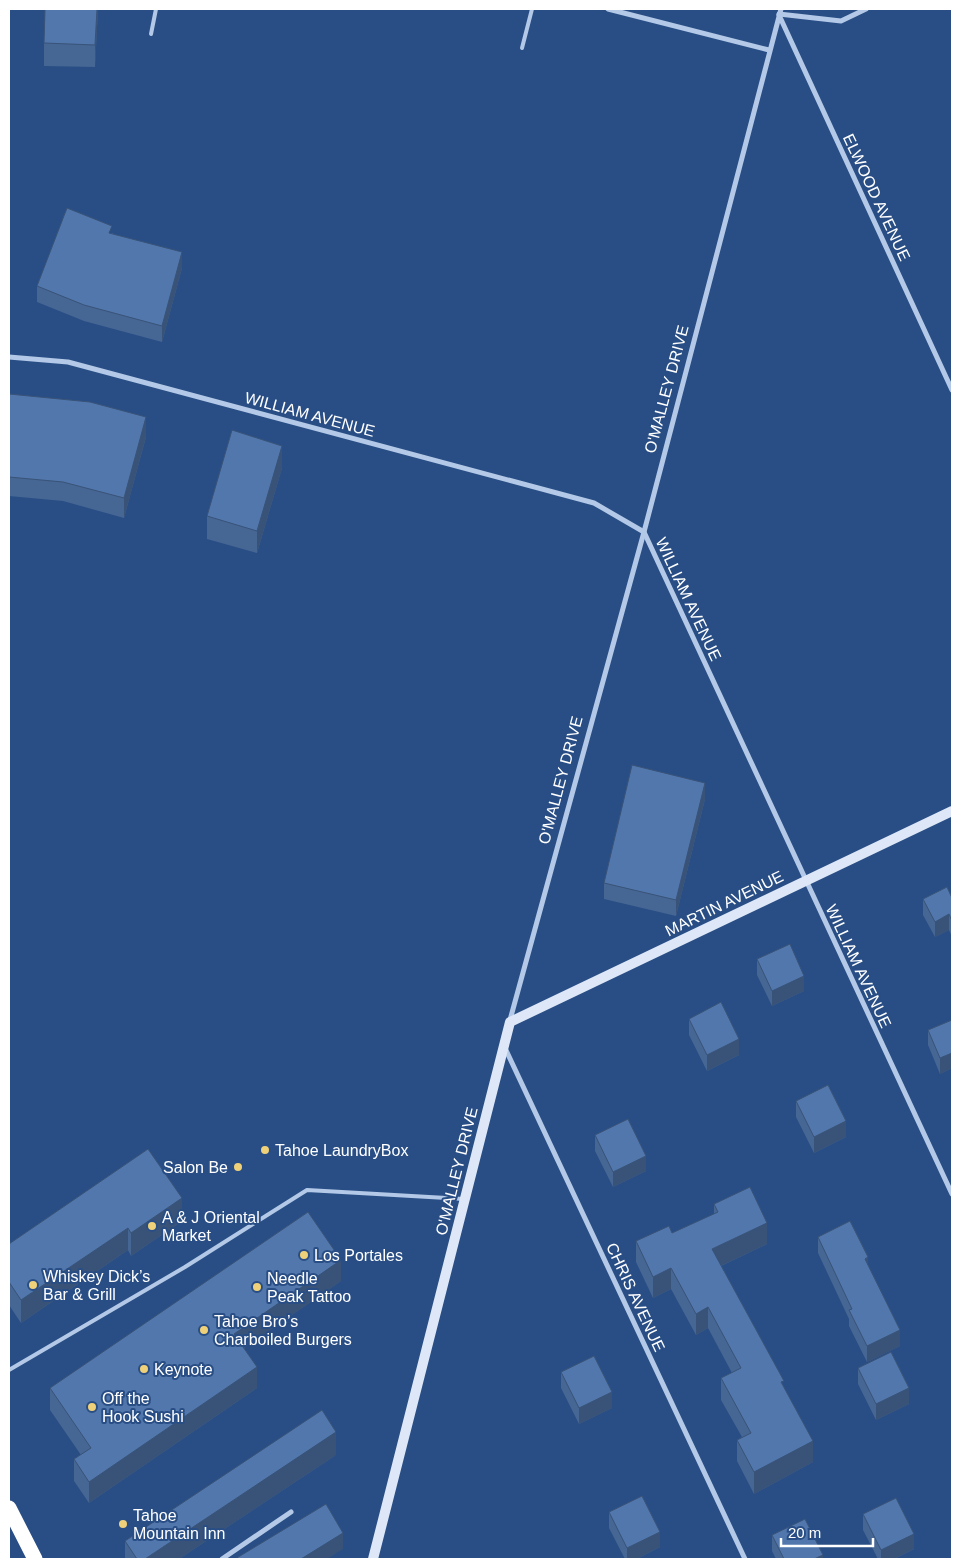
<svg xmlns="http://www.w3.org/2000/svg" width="961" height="1568" viewBox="0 0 961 1568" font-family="Arial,sans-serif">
	<rect width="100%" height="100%" fill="#294e85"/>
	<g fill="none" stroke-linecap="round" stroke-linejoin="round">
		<g stroke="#b3c9e7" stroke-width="4">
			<polyline points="151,34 156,9"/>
			<polyline points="522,48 532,9"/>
			<polyline points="9,1370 185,1267 307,1190 464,1199"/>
		</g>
		<g stroke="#b3c9e7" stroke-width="5">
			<polyline points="608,9 769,50"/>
			<polyline points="779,14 841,21 866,9"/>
			<polyline points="779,15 952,390"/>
			<polyline points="9,357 68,362 594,503 644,532 952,1194"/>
			<polyline points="510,1020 644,532 781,9"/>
			<polyline points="505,1048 745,1559"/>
			<polyline points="222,1559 291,1512"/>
		</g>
		<polyline stroke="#dde7f7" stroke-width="10" points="373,1559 510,1022 952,811"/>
		<polyline stroke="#fff" stroke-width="15" points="9,1508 35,1559"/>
	</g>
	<g fill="#466694">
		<polygon points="98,9 95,67 44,66 44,43"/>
		<polygon points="112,233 182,268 162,342 84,321 37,302 37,286"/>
		<polygon points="9,394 146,437 124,518 63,501 9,496"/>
		<polygon points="282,468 257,553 207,539 207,516"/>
		<polygon points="705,799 676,916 604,899 604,883"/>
		<polygon points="952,898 952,937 949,930 935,937 923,915 923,899"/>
		<polygon points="757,959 804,991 772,1006 757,975"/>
		<polygon points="689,1019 739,1055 707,1071 689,1035"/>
		<polygon points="952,1020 952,1068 940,1074 928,1045 928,1030"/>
		<polygon points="796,1101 846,1137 814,1153 796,1117"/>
		<polygon points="595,1135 646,1171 613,1187 595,1151"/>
		<polygon points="148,1149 182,1221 131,1256 128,1250 21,1323 9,1305 9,1244"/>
		<polygon points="714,1204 767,1244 721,1266 784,1387 813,1462 754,1494 737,1461 737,1440 742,1437 721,1400 721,1378 732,1373 708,1328 696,1335 671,1289 653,1298 636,1262 636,1241 672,1233 714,1214"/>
		<polygon points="818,1237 868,1266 900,1346 867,1362 849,1326 849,1319 818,1253"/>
		<polygon points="341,1281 244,1348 257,1388 89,1503 74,1481 74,1459 81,1455 50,1410 50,1388"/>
		<polygon points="858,1368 909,1404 876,1420 858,1384"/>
		<polygon points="561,1372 612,1408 579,1424 561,1388"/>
		<polygon points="336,1455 179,1559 125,1559 125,1541"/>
		<polygon points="609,1512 660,1547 637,1559 625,1559 609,1528"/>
		<polygon points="863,1514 914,1549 894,1559 878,1559 863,1530"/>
		<polygon points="772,1535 823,1559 776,1559 772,1551"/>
	</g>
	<g fill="#395378">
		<polygon points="97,9 98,9 95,67 95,45"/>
		<polygon points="182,252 182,268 162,342 162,326"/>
		<polygon points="146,417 146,437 124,518 124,498"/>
		<polygon points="282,446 282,468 257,553 257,531"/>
		<polygon points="705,783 705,799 676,916 676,900"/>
		<polygon points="949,914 949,930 935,937 935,922"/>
		<polygon points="804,976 804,991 772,1006 772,991"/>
		<polygon points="739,1039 739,1055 707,1071 707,1055"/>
		<polygon points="952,1053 952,1068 940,1074 940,1058"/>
		<polygon points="846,1121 846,1137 814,1153 814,1137"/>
		<polygon points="646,1156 646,1171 613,1187 613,1172"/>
		<polygon points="182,1198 182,1221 131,1256 131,1233"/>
		<polygon points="767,1223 767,1244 712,1270 712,1249"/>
		<polygon points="128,1228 128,1250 21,1323 21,1300"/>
		<polygon points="868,1257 868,1273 865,1259"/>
		<polygon points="341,1260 341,1281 234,1355 234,1334"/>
		<polygon points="671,1268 671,1289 653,1298 653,1277"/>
		<polygon points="708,1307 708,1328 696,1335 696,1314"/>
		<polygon points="900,1330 900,1346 867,1362 867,1346"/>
		<polygon points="257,1367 257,1388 89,1503 89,1482"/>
		<polygon points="909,1388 909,1404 876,1420 876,1404"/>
		<polygon points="612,1392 612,1408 579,1424 579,1408"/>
		<polygon points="336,1432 336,1455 179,1559 145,1559"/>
		<polygon points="813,1441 813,1462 754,1494 754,1472"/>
		<polygon points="660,1532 660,1547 637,1559 627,1559 627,1548"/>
		<polygon points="343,1533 343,1549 327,1559 301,1559"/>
		<polygon points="914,1534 914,1549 894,1559 881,1559 881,1550"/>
		<polygon points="823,1555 823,1559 814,1559"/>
	</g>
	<g fill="#5177ac" stroke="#395378">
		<polygon points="45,9 97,9 95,45 44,43"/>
		<polygon points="67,208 112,226 109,233 182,252 162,326 84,305 37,286"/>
		<polygon points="9,394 90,402 146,417 124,498 63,482 9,477"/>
		<polygon points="232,430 282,446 257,531 207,516"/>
		<polygon points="632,765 705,783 676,900 604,883"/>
		<polygon points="947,887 952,898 952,921 949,914 935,922 923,899"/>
		<polygon points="790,944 804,976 772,991 757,959"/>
		<polygon points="721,1002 739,1039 707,1055 689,1019"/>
		<polygon points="952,1020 952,1053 940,1058 928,1030"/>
		<polygon points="828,1085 846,1121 814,1137 796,1101"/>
		<polygon points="628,1119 646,1156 613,1172 595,1135"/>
		<polygon points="148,1149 182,1198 131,1233 128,1228 21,1300 9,1282 9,1244"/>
		<polygon points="750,1187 767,1223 712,1249 784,1381 781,1382 813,1441 754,1472 737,1440 751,1433 721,1378 741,1368 708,1307 696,1314 671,1268 653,1277 636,1241 669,1226 672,1233 718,1212 714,1204"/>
		<polygon points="308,1212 341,1260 234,1334 257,1367 89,1482 74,1459 91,1448 50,1388"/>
		<polygon points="850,1221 868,1257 865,1259 900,1330 867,1346 849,1310 852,1309 818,1237"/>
		<polygon points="891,1352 909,1388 876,1404 858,1368"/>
		<polygon points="594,1356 612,1392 579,1408 561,1372"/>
		<polygon points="322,1410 336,1432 145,1559 137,1559 125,1541"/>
		<polygon points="642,1496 660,1532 627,1548 609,1512"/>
		<polygon points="896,1498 914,1534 881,1550 863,1514"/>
		<polygon points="326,1504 343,1533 301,1559 235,1559"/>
		<polygon points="805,1519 823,1555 814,1559 784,1559 772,1535"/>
	</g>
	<g fill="#efd17a" stroke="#294e85" stroke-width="2">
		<circle cx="265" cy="1150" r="5"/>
		<circle cx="238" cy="1167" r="5"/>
		<circle cx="152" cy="1226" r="5"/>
		<circle cx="304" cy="1255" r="5"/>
		<circle cx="33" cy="1285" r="5"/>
		<circle cx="257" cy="1287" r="5"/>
		<circle cx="204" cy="1330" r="5"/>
		<circle cx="144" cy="1369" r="5"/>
		<circle cx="92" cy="1407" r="5"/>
		<circle cx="123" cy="1524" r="5"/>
	</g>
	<g text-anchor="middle" stroke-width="4" stroke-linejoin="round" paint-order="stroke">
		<g font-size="16" fill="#fff" stroke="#294e85">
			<text transform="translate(877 197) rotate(65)" y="6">ELWOOD AVENUE</text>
			<text transform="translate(666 389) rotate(-75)" y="6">O'MALLEY DRIVE</text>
			<text transform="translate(310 414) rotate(15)" y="6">WILLIAM AVENUE</text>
			<text transform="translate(689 599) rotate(65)" y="6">WILLIAM AVENUE</text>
			<text transform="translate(560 780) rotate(-75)" y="6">O'MALLEY DRIVE</text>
			<text transform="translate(724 903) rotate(-26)" y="6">MARTIN AVENUE</text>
			<text transform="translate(859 966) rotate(65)" y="6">WILLIAM AVENUE</text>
			<text transform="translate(456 1171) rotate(-76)" y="6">O'MALLEY DRIVE</text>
			<text transform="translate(636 1297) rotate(65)" y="6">CHRIS AVENUE</text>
		</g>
		<g font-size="16" fill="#fff" stroke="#294e85" text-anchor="start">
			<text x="275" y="1156">Tahoe LaundryBox</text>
			<text x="228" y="1173" text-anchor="end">Salon Be</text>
			<text x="162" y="1223">A &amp; J Oriental<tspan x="162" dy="18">Market</tspan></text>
			<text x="314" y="1261">Los Portales</text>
			<text x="43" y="1282">Whiskey Dick’s<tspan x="43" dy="18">Bar &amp; Grill</tspan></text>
			<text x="267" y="1284">Needle<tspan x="267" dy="18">Peak Tattoo</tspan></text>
			<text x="214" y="1327">Tahoe Bro’s<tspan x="214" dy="18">Charboiled Burgers</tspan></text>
			<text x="154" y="1375">Keynote</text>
			<text x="102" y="1404">Off the<tspan x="102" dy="18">Hook Sushi</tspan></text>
			<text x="133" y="1521">Tahoe<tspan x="133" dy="18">Mountain Inn</tspan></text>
		</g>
	</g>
	<rect width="961" height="1568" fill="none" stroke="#ffffff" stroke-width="20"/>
	<path d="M781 1538v8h92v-8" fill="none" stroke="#ffffff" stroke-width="2.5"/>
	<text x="788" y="1538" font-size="15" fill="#ffffff" stroke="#294e85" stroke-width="4" paint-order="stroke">20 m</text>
</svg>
